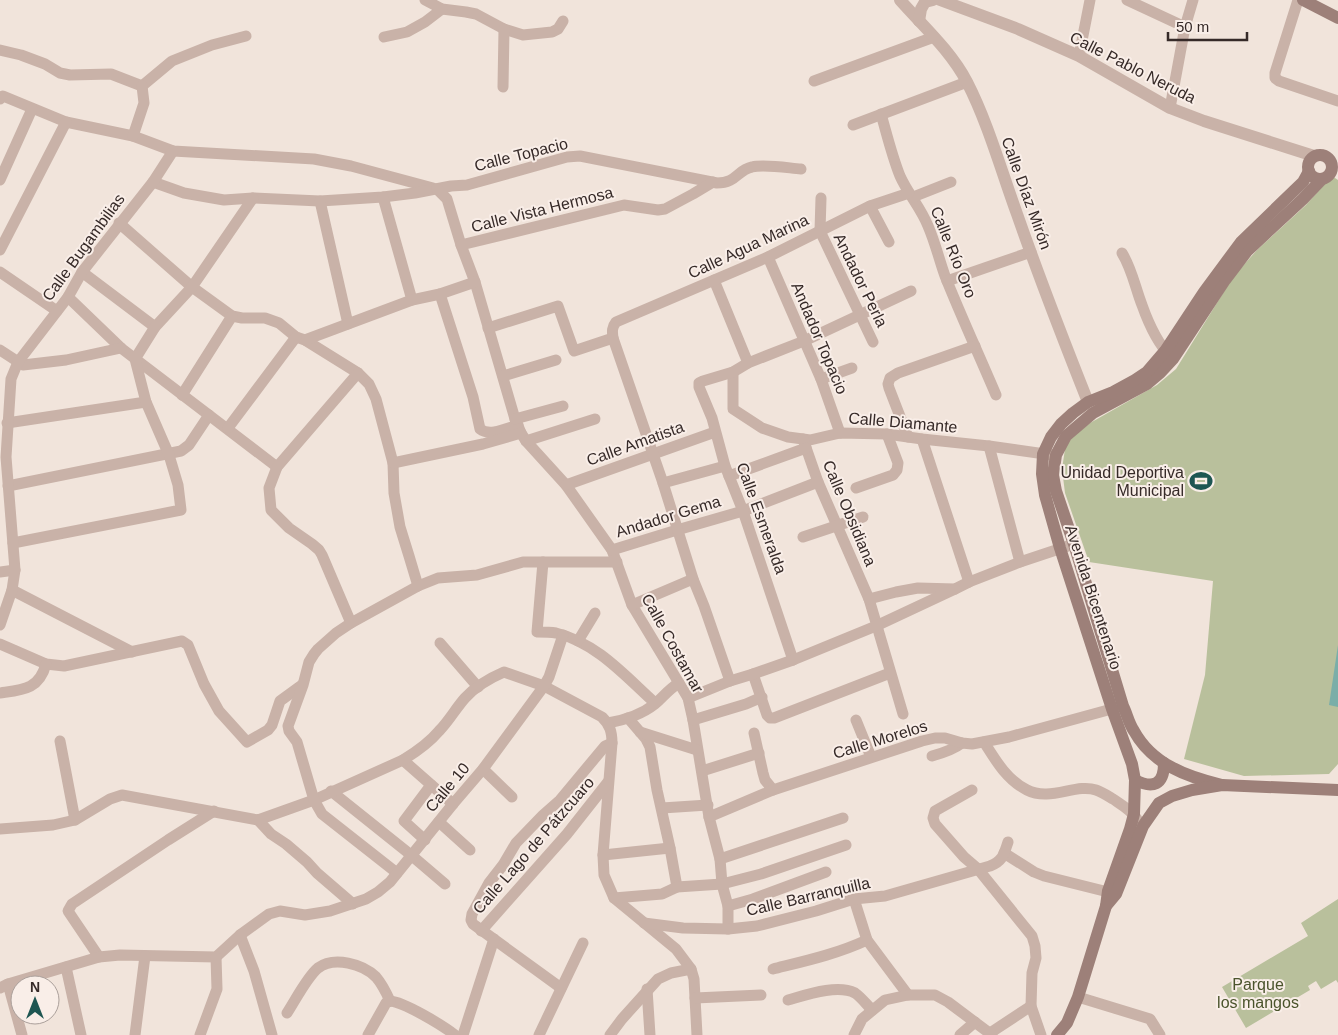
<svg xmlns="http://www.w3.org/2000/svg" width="1338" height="1035" viewBox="0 0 1338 1035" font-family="Helvetica,sans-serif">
	<rect width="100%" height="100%" fill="#f1e4db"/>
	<g fill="#b9c09c">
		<polygon points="1332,176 1338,180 1338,764 1329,774 1244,776 1184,759 1205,675 1213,581 1089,562 1065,493 1062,469 1065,449 1071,438 1090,423 1157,385 1176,369 1233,277 1257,250 1306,205"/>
		<polygon points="1338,899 1338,983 1336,980 1321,989 1316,981 1308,986 1310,990 1246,1028 1222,987 1308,936 1301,923"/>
	</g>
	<polygon fill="#7baea8" points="1338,645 1338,707 1329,705"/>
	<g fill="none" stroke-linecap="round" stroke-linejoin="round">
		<g stroke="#c9b2a8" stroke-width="11">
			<polyline points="425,0 442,9 466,12 476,14 504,29 523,35 552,32 558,29 563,21"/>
			<polyline points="1127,0 1185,27"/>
			<polyline points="1298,0 1275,73 1275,78 1279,81 1338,101"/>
			<polyline points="384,37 407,32 425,22 442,9"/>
			<polyline points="0,50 21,55 45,64 60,73 70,75 111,74 142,86"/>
			<polyline points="1079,56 1090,0"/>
			<polyline points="814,81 934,37"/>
			<polyline points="142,86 172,61 212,45 246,36"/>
			<polyline points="503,87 504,29"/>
			<polyline points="0,99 3,96 66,122 133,136 173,151 314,159 351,166 433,188"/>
			<polyline points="1170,108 1185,27 1193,0"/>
			<path d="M881 114C887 135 892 156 900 176 908 194 921 208 928 226 935 242 939 259 945 276 961 316 979 355 996 395"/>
			<polyline points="853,125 967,82"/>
			<polyline points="133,136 144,103 142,86"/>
			<polyline points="0,180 32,109"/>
			<path d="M153 182 184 193 224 200 253 198 320 201 383 197 415 193 451 186 467 185 567 157 580 156 717 183C737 183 737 170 752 167 764 164 788 168 801 169"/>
			<polyline points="437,189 447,199 461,245 475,282 515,419 521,433 526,441 566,485 612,550 632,605 688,698 693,720 709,817 720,859 722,884 728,906 728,929"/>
			<polyline points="383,197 412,300"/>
			<polyline points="913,197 951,182"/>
			<polyline points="821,198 820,231 873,342"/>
			<polyline points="320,201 348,324"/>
			<polyline points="870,206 889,242"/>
			<polyline points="119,223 192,287 232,316 242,318 265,318 279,323 296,337 305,340 358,373 369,384 376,399 393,463 394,493 400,527 409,556 418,586"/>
			<polyline points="461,245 624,205 658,210 665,209 693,194 713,182"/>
			<polyline points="0,250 66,122"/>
			<path d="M1122 253C1132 269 1135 287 1142 305 1148 322 1158 344 1171 357"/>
			<polyline points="768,257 821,379 840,433"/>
			<polyline points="0,272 57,311"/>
			<polyline points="82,272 155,327"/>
			<polyline points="714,280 748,363"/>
			<polyline points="947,281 1031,252"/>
			<path d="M440 294 473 397 480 429C490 437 507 428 518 425"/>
			<polyline points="68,297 121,348 277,467"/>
			<polyline points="488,328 558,306 574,351 613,338"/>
			<polyline points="305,340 412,300 440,294 475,282"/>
			<polyline points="0,350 23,365 66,360 121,348"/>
			<polyline points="733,372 733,409 762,428 788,437 803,439 810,440 840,433 887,434 922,439 989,446 1052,455"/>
			<polyline points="503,376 556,360"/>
			<polyline points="821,379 852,368"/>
			<polyline points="182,395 232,316"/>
			<polyline points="515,419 563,406"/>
			<polyline points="7,423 146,402"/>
			<polyline points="228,428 296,337"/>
			<polyline points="908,437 889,388 888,384 890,378 898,373 975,346"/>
			<polyline points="803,439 818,482 869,599 903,714"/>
			<polyline points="922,439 969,582"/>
			<polyline points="526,441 595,419"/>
			<polyline points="989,446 1020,562"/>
			<polyline points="393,463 483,444 521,433"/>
			<polyline points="729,476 806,448"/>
			<polyline points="663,483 725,466"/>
			<polyline points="566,485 715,432"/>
			<polyline points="8,486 181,451 189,445 209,415"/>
			<polyline points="856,488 893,475 897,470 898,463 887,434"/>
			<polyline points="803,537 863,517"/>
			<polyline points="13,543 181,510 178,485 169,455 146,402 135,359 155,327 192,287 253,198"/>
			<polyline points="612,550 677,530 743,511 818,482"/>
			<path d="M543 562 537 632C543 632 550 632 556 633 597 643 625 676 655 703"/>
			<polyline points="0,572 15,570"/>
			<polyline points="12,590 132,652"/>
			<polyline points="869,599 896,592 918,588 955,589 969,582 1020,562 1074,544"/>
			<polyline points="632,605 693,579"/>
			<polyline points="351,623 322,555 319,550 312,544 289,528 271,510 269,488 277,467 358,373"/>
			<polyline points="0,625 12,590 15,570 6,457 11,379 18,362 68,297 82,272 153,182 173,151"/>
			<polyline points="578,641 595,613"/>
			<polyline points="440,643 478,687"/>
			<polyline points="0,644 46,664 64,666 182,641 188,645 204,684 219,711 247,742 268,730 272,725 280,701 302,685"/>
			<polyline points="793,660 743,511 725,466 712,418 699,387 699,383 703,381 733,372 748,363 804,341 911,291"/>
			<polyline points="753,674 767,715 770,718 774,718 890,673"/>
			<path d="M730 681 704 606 693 579 663 483 613 338C612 331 612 327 616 322L768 257 870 206 909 193"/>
			<path d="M0 693C22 690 39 690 46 664"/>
			<polyline points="688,698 730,681 753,674 793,660 876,626 955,589"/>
			<polyline points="628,718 646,739 650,747 657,790 670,848 677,887"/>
			<polyline points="693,720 746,704 762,697"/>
			<polyline points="856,720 871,757"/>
			<path d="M608 723C625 720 641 715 655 704 664 696 669 689 679 683"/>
			<polyline points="640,732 697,750"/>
			<polyline points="754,733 763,773 765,780 773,790"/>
			<polyline points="60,741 75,820"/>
			<path d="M984 742C996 761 1007 780 1027 790 1050 802 1076 783 1096 790 1102 792 1108 796 1113 799 1122 805 1131 810 1137 819"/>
			<path d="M932 756C943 753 953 750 962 743"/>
			<polyline points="403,760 453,804"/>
			<polyline points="483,769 512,797"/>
			<polyline points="702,771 759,753"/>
			<polyline points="972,790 935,811 933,818 935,824 964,857 978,869 1032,936 1035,946 1036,958 1032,973 1031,1006 1041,1035"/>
			<polyline points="331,791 411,855 445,884"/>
			<polyline points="662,808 708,805"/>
			<polyline points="709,817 773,790 922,741 935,738 945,738 962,743 972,744 1009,737 1119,707"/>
			<polyline points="258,820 271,834 286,844 307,862 317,873 353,904"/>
			<polyline points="439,822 470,850"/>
			<path d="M0 829 53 825 75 820 110 799 122 795 258 820 314 800 403 760C416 752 429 743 439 731 449 721 456 708 465 698 476 686 490 678 504 672L544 686 602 717C610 725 612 732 612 743L603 855 604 875 614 898 676 949 691 969 694 979 697 1035"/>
			<polyline points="425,840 404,821 431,785"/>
			<polyline points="1004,853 1034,872 1044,876 1116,894"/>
			<polyline points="603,855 670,848"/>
			<polyline points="720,859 843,818"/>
			<polyline points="397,873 322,814 314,800 297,742 289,731 288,726 303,685 309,662 314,654 318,649 336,633 351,623 418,586 438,578 477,575 523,562 617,562"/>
			<polyline points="614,898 662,894 677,887 722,884 761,874 846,845"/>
			<polyline points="854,899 867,940 908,995"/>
			<polyline points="728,906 753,899 826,872"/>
			<path d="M644 923 683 928 728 929 757 926 816 911 854 899 885 896 990 866C1003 861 1004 854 1008 842"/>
			<polyline points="481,931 567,834 608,782"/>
			<polyline points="240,935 254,971 272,1035"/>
			<polyline points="99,957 68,911 72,904 168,840 214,811"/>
			<polyline points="66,967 81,1035"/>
			<path d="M773 969C805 961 837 954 867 940"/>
			<polyline points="8,984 22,1035"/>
			<polyline points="0,988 8,984 99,957 120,955 216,957 240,935 269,914 280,911 305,915 330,911 366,899 378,892 390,882 453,804 483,769 544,686 549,677 563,635"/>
			<polyline points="561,988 473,924 471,920 472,914 489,883 503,865 516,843 543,815 560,800 605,746 612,743"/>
			<polyline points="647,989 650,1035"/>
			<polyline points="1078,997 1150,1019 1160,1035"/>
			<polyline points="695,998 761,995"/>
			<path d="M788 1000C806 995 837 984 855 993 861 997 867 1005 872 1010"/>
			<path d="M390 1001C404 1002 442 1025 455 1035"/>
			<path d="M287 1013C295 1001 307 977 318 968 334 956 363 964 376 977 382 984 386 992 390 1001"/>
			<polyline points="990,1033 1031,1006"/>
			<polyline points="135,1035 145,956"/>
			<polyline points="200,1035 217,989 216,957"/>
			<polyline points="368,1035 386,1003 390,1001"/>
			<polyline points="463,1035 494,939"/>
			<polyline points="539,1035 583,943"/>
			<polyline points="610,1035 622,1019 658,979 671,973 691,969"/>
			<polyline points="854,1035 862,1019 885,1000 908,995 935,995 948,1002 992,1035"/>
			<polyline points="960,1035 975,1022"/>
		</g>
		<g stroke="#c9b2a8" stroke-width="12">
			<path d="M900 0C923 26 951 51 967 82 988 123 1001 170 1017 214 1039 277 1063 339 1088 402"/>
			<polyline points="940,0 1018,29 1079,56 1170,108 1204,121 1314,156"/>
			<polyline points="919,21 921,9 925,2 933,0"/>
		</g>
		<g stroke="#9d8079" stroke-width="12">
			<polyline points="1303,0 1338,18"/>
			<circle cx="1320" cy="167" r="12"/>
			<path d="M1135 780C1153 789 1164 785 1164 763"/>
			<path d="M1222 785C1187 777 1152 764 1134 731 1129 724 1127 714 1123 706L1074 544 1056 491 1053 475 1056 455 1066 436 1093 413 1147 384 1160 373 1173 359 1225 280 1247 251 1303 199 1322 179"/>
			<polyline points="1106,906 1108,891 1130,829 1134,814 1135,780 1132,764 1112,709 1060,548 1045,495 1042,474 1043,454 1051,437 1061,424 1073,413 1088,402 1113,392 1135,380 1147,372 1165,351 1204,292 1241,242 1303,182 1309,171"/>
			<polyline points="1057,1035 1067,1023 1078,997 1106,906 1116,894 1143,826 1159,803 1172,796 1192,790 1222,785 1338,790"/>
		</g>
	</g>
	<defs>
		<symbol id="stadium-bare" viewBox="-9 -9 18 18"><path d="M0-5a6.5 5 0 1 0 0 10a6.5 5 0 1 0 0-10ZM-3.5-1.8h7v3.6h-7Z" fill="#1e5652" stroke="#f9eee8" stroke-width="2.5" paint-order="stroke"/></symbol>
	</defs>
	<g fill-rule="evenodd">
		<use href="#stadium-bare" x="1185" y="465" width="32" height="32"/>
	</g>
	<g text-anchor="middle" stroke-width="4" stroke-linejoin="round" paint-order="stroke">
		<g font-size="16" fill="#362a28" stroke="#f9eee8">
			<text transform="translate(1133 67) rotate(27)" y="6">Calle Pablo Neruda</text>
			<text transform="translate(521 154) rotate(-14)" y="6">Calle Topacio</text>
			<text transform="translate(1027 193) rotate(70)" y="6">Calle Díaz Mirón</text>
			<text transform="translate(542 209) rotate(-14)" y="6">Calle Vista Hermosa</text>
			<text transform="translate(748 246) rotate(-25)" y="6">Calle Agua Marina</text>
			<text transform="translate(83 247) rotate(-54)" y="6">Calle Bugambilias</text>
			<text transform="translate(954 252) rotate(68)" y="6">Calle Río Oro</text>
			<text transform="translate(861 280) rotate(64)" y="6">Andador Perla</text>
			<text transform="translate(820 338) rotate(67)" y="6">Andador Topacio</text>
			<text transform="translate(903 422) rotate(5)" y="6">Calle Diamante</text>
			<text transform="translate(635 443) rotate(-20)" y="6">Calle Amatista</text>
			<text transform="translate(850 513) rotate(67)" y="6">Calle Obsidiana</text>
			<text transform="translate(668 516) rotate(-17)" y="6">Andador Gema</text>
			<text transform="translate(762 518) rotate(70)" y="6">Calle Esmeralda</text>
			<text transform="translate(1094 597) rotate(72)" y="6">Avenida Bicentenario</text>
			<text transform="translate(673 643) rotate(61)" y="6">Calle Costamar</text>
			<text transform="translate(880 739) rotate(-17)" y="6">Calle Morelos</text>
			<text transform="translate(447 787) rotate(-50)" y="6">Calle 10</text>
			<text transform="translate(533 845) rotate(-49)" y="6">Calle Lago de Pátzcuaro</text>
			<text transform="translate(808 896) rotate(-13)" y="6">Calle Barranquilla</text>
		</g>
		<g font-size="16" fill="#362a28" stroke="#f9eee8" text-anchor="end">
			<text x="1184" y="478">Unidad Deportiva<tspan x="1184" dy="18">Municipal</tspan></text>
		</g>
		<g font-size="16" fill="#4b542c" stroke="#f9eee8">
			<text x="1258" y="990">Parque<tspan x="1258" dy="18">los mangos</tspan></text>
		</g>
	</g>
	<g transform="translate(35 1000)"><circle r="24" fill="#f9eee8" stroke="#aba09b"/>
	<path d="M0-4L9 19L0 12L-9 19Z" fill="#1e5652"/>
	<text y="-8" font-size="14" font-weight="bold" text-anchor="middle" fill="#362a28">N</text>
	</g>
	<path d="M1168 32v8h79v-8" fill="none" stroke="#362a28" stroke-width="2.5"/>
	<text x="1176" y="32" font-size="15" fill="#362a28" stroke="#f9eee8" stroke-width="4" paint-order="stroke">50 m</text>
</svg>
